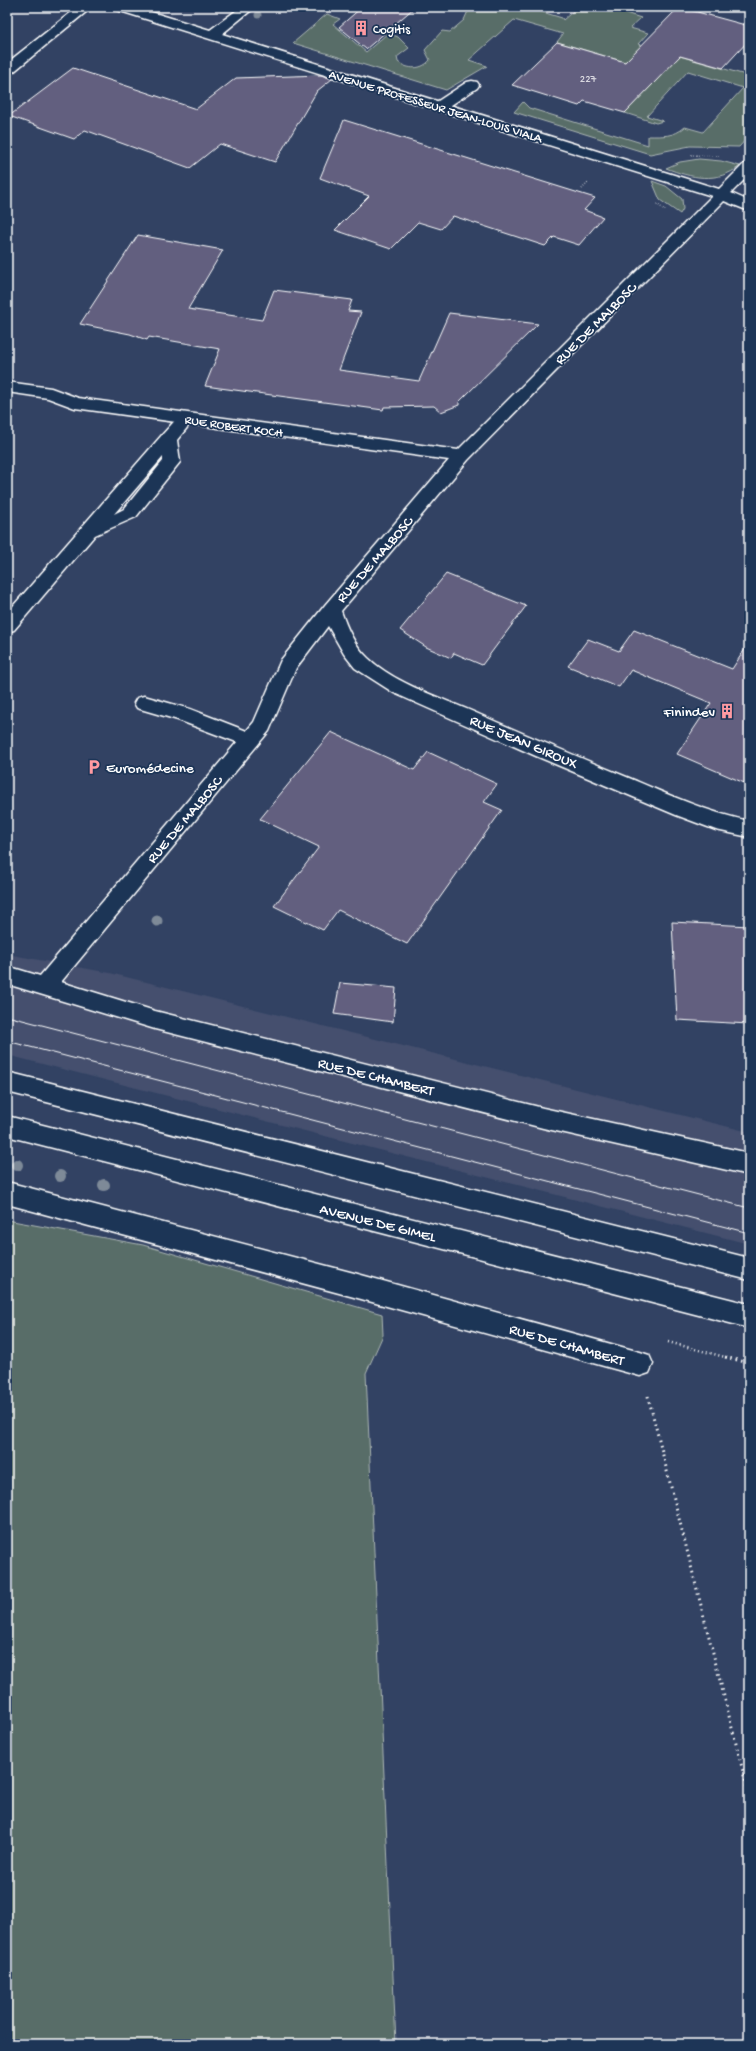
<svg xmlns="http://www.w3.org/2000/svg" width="756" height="2051" viewBox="0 0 756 2051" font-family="'Gochi Hand',sans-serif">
	<rect width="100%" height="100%" fill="#324263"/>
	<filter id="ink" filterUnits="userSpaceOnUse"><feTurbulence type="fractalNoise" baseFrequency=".025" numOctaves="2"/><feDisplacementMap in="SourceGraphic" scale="8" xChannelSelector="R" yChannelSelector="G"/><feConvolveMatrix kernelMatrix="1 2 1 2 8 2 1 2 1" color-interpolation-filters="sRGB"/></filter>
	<g filter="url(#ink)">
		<polygon fill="#444f6e" points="7,954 110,973 749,1132 749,1244 7,1055"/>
		<g fill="#586d68" stroke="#acb6b4">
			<path d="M463 7H526L562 18 563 20 578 7H619L616 10 641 18 630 28 648 33 638 44 749 76V136L739 147 690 146 650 154 514 112 523 102 529 108 648 145V136C662 136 674 137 685 127L703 132 743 88 688 71 647 116 663 121 656 123 625 113 663 73 557 42 563 34 514 20 469 60 487 66 446 90 293 43 327 14 340 19 333 24 366 52 388 33 398 37 409 48 397 57 398 62C408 70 422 70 430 60L425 50 442 31 450 32 464 20 468 11 462 8Z"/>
			<path d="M699 159 721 161 740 166C717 184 691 178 666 168L680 162Z"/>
			<polygon points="652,181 666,186 682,199 683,209 680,214 660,200"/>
			<polygon points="7,1220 143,1245 382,1314 383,1335 366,1373 396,2044 7,2044"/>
		</g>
		<g fill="#625f7f" stroke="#fff">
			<polygon points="362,7 415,7 366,49 339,27"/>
			<polygon points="679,7 749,26 749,40 723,68 680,56 625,113 584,101 579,106 512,85 557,42 625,62"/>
			<polygon points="73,68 196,109 236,78 321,75 332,79 317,91 275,162 220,144 190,168 85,130 74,139 9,116"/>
			<polygon points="344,120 595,198 584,210 603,217 579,245 554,237 545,246 453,216 441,229 418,222 391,249 335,230 369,196 320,178"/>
			<polygon points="138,235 223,250 188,309 262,320 274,290 352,300 348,311 361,312 339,370 419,381 449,313 538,324 459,402 459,405 441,412 434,406 384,407 383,410 205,386 220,349 149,337 147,340 130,334 80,324"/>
			<polygon points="446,574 526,606 482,665 454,653 451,658 426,647 400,630"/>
			<polygon points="634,630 732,669 749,643 749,785 677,754 711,703 631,670 619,687 568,666 588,639 619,651"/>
			<polygon points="331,732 414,770 428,752 497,784 484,802 502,810 407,944 338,910 323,930 274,906 319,847 260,819"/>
			<polygon points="672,922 749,926 749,1024 677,1020"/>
			<polygon points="340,983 396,988 393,1022 334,1014"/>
		</g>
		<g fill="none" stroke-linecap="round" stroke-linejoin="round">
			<defs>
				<g id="lane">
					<polygon points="472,81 477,82 479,85 477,88 445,109 435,109 433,106 435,103 467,82"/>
					<path d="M186 414 192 415 194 419 177 440 180 462 136 517 95 535 14 630 7 632V613L162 435 180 415ZM163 457V461L124 509 114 514Z"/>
					<polygon points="144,696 190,709 257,735 260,740 257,745 250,747 178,720 137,708 134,703 137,698"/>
				</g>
				<g id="street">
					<polygon points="78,7 92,7 12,73 7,74 7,63"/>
					<path d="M116 7H135L210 30 241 7H255L222 34 719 189 744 164 749 163V175L731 193 749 201V211L724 201 468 460 341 611C347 628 354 645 368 658 397 685 440 697 476 713 526 735 578 757 629 778 669 795 707 812 749 821V837L716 830 676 815 536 756 394 693 355 668 344 654 328 626 296 668 269 731 61 982 155 1011 543 1108 749 1153V1175L543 1128 155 1029 7 984V966L40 976 254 722 281 660 325 605 449 460 75 408 48 398 7 392V382L51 388 78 398 458 450 712 196 117 10Z"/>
					<polygon points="7,1182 354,1273 640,1352 649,1355 653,1364 649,1373 640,1376 354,1297 7,1204"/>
				</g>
				<g id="secondary">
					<polygon points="7,1072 749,1258 749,1280 7,1092"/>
					<polygon points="7,1116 749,1304 749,1328 7,1136"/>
				</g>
			</defs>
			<use href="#lane" stroke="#fff" stroke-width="3"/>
			<use href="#street" stroke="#fff" stroke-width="3"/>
			<use href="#secondary" stroke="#fff" stroke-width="3"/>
			<g stroke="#fff" stroke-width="1.5" stroke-dasharray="0.5 2" stroke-linecap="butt">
				<polyline points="691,155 720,156"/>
				<polyline points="582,189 589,182"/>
				<polyline points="657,204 666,211"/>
			</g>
			<polyline stroke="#fff" stroke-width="2.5" stroke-dasharray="1 3" stroke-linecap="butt" points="668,1342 729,1358"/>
			<g stroke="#fff" stroke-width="3" stroke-dasharray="1.5 4" stroke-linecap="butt">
				<polyline points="725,1357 749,1363"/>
				<polyline points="648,1396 749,1795"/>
			</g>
			<use href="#lane" fill="#1d3557" fill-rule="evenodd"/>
			<use href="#street" fill="#1d3557" fill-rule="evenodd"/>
			<use href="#secondary" fill="#1d3557" fill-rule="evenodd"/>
			<g stroke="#fff" stroke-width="1">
				<polyline points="7,1016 749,1208"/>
				<polyline points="7,1041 749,1233"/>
			</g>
		</g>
		<g fill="#7e8a98">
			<circle cx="258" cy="15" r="3.5"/>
			<circle cx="157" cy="921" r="5.5"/>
			<circle cx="17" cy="1165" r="6"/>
			<circle cx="60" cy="1176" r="6"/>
			<circle cx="104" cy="1185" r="6"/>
		</g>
	</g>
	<defs>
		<symbol id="building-bare" viewBox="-9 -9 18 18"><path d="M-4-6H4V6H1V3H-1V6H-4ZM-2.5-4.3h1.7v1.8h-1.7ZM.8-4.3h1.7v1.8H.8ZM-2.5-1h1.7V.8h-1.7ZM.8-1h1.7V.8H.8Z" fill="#ff9aa2" stroke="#1d3557" stroke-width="2.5" paint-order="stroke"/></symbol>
		<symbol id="parking-bare" viewBox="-9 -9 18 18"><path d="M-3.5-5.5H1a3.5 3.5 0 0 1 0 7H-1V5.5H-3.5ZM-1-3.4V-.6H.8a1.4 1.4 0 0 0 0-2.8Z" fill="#ff9aa2" stroke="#1d3557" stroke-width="2.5" paint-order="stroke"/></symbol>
	</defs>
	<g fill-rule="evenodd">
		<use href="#building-bare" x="350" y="17" width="22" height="22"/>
		<use href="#building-bare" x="716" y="700" width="22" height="22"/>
		<use href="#parking-bare" x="83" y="756" width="22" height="22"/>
	</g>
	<g text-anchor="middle" stroke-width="3.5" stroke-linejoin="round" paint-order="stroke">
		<g font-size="11" fill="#d8d7df">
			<text x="588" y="82">227</text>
		</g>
		<g font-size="13" fill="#fff" stroke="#1d3557" text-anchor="start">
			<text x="373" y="33">Cogitis</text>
		</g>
		<g font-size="13" fill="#fff" stroke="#1d3557">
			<text transform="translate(436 105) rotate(17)" y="5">AVENUE PROFESSEUR JEAN-LOUIS VIALA</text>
			<text transform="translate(234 425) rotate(8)" y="5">RUE ROBERT KOCH</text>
		</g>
		<g font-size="15" fill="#fff" stroke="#1d3557">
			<text transform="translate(595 323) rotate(-45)" y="5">RUE DE MALBOSC</text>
			<text transform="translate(374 559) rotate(-49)" y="5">RUE DE MALBOSC</text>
			<text transform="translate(524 741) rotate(23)" y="5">RUE JEAN GIROUX</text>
			<text transform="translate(184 819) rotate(-50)" y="5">RUE DE MALBOSC</text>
			<text transform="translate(376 1076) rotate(14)" y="5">RUE DE CHAMBERT</text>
			<text transform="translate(378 1222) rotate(14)" y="5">AVENUE DE GIMEL</text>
			<text transform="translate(567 1344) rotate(16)" y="5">RUE DE CHAMBERT</text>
		</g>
		<g font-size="15" fill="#fff" stroke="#1d3557" text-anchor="end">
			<text x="715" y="716">Finindev</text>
			<text x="106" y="772" text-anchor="start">Euromédecine</text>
		</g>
	</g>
	<rect width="756" height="2051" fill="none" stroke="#1d3557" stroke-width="24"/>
	<rect x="12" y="12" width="732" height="2027" fill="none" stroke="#fff" stroke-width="1.5" filter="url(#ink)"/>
</svg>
